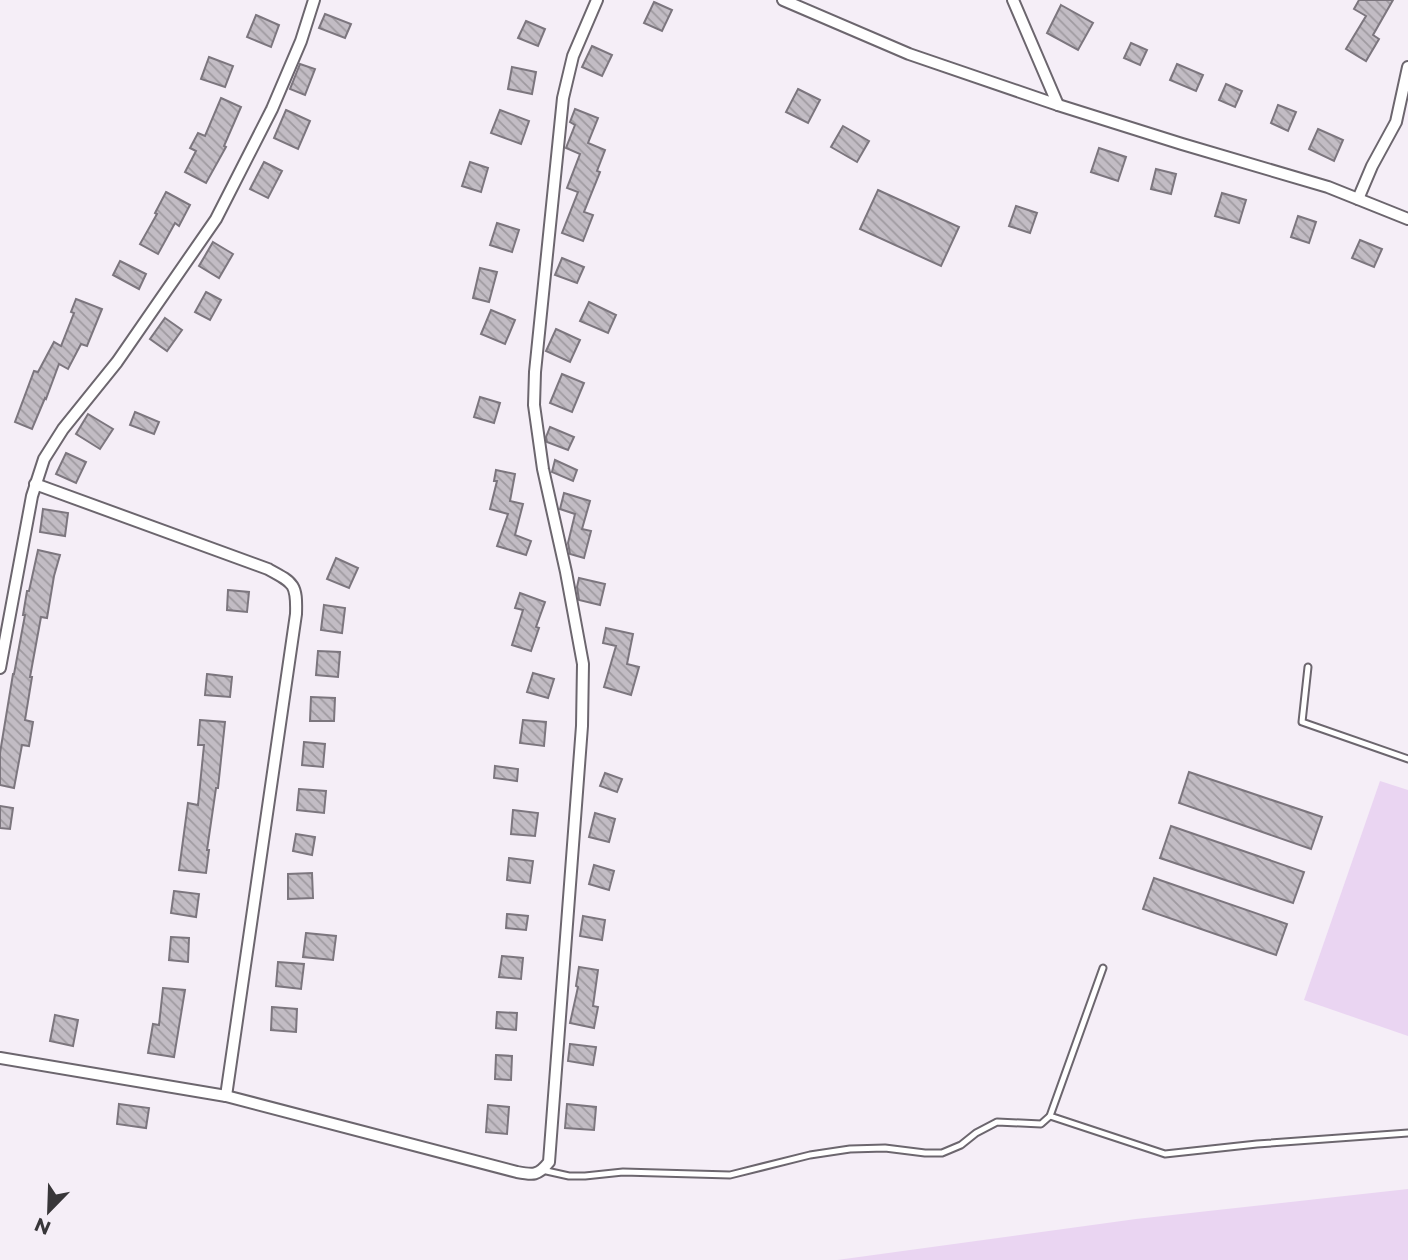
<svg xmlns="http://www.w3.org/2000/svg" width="1408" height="1260" viewBox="0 0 1408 1260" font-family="Montserrat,sans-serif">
	<defs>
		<pattern id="building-back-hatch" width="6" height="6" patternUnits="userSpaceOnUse" patternTransform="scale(1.75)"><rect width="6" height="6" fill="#c2bcc4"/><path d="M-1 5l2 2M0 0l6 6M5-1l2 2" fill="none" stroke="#9f9aa0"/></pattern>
	</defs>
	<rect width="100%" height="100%" fill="#f5eef7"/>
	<g fill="#ead5f2">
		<polygon points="1380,781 1408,790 1408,1036 1304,1000"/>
		<polygon points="1408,1189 1408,1260 837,1260 1136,1219"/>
	</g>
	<g fill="url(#building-back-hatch)" stroke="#7c767e" stroke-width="2">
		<polygon points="1359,0 1393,0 1373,35 1379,39 1366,61 1346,49 1366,16 1354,9"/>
		<polygon points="654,2 672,10 662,31 644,23"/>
		<polygon points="1061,5 1093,23 1078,50 1047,33"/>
		<polygon points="325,14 351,24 345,38 319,28"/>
		<polygon points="256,15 279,25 271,47 247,37"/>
		<polygon points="526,21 545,29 538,46 518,38"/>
		<polygon points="1131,43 1147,50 1140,65 1124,58"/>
		<polygon points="592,46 612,55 602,76 582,67"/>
		<polygon points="209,57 233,66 225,87 201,79"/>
		<polygon points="300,64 315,69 305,95 290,89"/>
		<polygon points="1177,64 1203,75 1196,91 1170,80"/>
		<polygon points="512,67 536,72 532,94 508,89"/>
		<polygon points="1226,84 1242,91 1235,107 1219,100"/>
		<polygon points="798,89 820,100 808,123 786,112"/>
		<polygon points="221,98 241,107 224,146 226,147 206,183 185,172 196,151 190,148 198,133 205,136"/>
		<polygon points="1278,105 1296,112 1288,131 1271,123"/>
		<polygon points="575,109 598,118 588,143 605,150 597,171 600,172 584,212 593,215 583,241 562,233 578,192 567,188 580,154 566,148 575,125 570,122"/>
		<polygon points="286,110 310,121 298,149 274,138"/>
		<polygon points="500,110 529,121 521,144 491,133"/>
		<polygon points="843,126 869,141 857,162 831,147"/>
		<polygon points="1318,129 1343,140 1334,161 1309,149"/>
		<polygon points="1099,148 1126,157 1118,181 1091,172"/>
		<polygon points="264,162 282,171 268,198 250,189"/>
		<polygon points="470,162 488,168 481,192 462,186"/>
		<polygon points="1156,169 1176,174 1171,194 1151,189"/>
		<polygon points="878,190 959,227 941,266 860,229"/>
		<polygon points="166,192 190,205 179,226 175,223 158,254 140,244 157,214 155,213"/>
		<polygon points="1222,193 1246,200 1239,223 1215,216"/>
		<polygon points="1016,206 1037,213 1030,233 1009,226"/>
		<polygon points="1298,216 1316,222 1309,243 1291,237"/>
		<polygon points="497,223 519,230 512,252 490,245"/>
		<polygon points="1360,240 1382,249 1374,267 1352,258"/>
		<polygon points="213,242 233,254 219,278 199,266"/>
		<polygon points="562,258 584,267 577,283 555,275"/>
		<polygon points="120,261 146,274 139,289 113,275"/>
		<polygon points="480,268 497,272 489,302 473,298"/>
		<polygon points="206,292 221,300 210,320 195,312"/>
		<polygon points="76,299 102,309 87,346 81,344 68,369 59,364 46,399 45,398 32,429 15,422 34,371 38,372 54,342 61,346 74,313 71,312"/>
		<polygon points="589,302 616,315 608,333 580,321"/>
		<polygon points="491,310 515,320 505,344 481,334"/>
		<polygon points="165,318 182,330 167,351 150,339"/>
		<polygon points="556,329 580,340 570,362 546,351"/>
		<polygon points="562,374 584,383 572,412 550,403"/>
		<polygon points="480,397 500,403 494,423 474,417"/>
		<polygon points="135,412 159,422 154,434 130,425"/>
		<polygon points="88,414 113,429 100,449 76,434"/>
		<polygon points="550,427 574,437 568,450 547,442 546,437"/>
		<polygon points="66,453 86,462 76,483 56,474"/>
		<polygon points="555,460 577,470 573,481 552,472"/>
		<polygon points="496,470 515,474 510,501 523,504 515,535 531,541 526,555 497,546 508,514 490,509 497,481 494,481"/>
		<polygon points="564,493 590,501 582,529 591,531 584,558 570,554 568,543 575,514 560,509"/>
		<polygon points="43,509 68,513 65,536 40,532"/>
		<polygon points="38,550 60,555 54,576 47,618 41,617 30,677 32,677 25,720 33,722 29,746 22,745 14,788 0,785 0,753 13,674 14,674 25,615 23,615 27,591 29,591"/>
		<polygon points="336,558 358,568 349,588 327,579"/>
		<polygon points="579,578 605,584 600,605 579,600 577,587"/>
		<polygon points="228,590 249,592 247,612 227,610"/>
		<polygon points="520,593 545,602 536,627 539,628 531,651 512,645 523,610 515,608"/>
		<polygon points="324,605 345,608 342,633 321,630"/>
		<polygon points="606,628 633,634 627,664 639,667 631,695 604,687 616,646 603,643"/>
		<polygon points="318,651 340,652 338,677 316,675"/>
		<polygon points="533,673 554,679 548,698 527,692"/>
		<polygon points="207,674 232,677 230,697 205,695"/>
		<polygon points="311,697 335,698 334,721 310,721"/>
		<polygon points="200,720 225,722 218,788 216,788 207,850 209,850 206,873 179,870 188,803 198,805 204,745 198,745"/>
		<polygon points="523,720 546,722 544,746 520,743"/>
		<polygon points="304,742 325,744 323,767 302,765"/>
		<polygon points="495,766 518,769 517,781 494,778"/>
		<polygon points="1189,772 1322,817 1311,849 1179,803"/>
		<polygon points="605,773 622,779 617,792 600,786"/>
		<polygon points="299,789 326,791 324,813 297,810"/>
		<polygon points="0,806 13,808 10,829 0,828"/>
		<polygon points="513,810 538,813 535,836 511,834"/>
		<polygon points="595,813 615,819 609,842 589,837"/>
		<polygon points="1171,826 1304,872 1293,903 1160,858"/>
		<polygon points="296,834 315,837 312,855 293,851"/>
		<polygon points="509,858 533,861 530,883 507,880"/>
		<polygon points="594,865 614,871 609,890 589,884"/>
		<polygon points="312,873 313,898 288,899 288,874"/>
		<polygon points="1154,878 1287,924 1276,955 1143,909"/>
		<polygon points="174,891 199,894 196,917 171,913"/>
		<polygon points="507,914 528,916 526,930 506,928"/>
		<polygon points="583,916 605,920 602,940 580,936"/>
		<polygon points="306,933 336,936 333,960 303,957"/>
		<polygon points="171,937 189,938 188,962 169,960"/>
		<polygon points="502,956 523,958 521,979 499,977"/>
		<polygon points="278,962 304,964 301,989 276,986"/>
		<polygon points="579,967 598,970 593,1006 598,1007 594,1028 570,1023 578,987 576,986"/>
		<polygon points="163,988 185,990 174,1057 148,1053 153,1024 159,1025"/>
		<polygon points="272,1007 297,1009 296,1032 271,1030"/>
		<polygon points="497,1012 517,1013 516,1030 496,1028"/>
		<polygon points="55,1015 78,1020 73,1046 50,1041"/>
		<polygon points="570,1044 596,1047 593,1065 568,1061"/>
		<polygon points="496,1055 512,1056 511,1080 495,1079"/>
		<polygon points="119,1104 149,1108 146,1128 117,1124"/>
		<polygon points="567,1104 596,1107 594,1130 565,1128"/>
		<polygon points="488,1105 509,1107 507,1134 486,1132"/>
	</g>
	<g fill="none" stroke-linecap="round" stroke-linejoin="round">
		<defs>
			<g id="lane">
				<polyline points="1308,667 1302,722 1408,759"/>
				<polyline points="1103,968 1050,1116 1165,1154 1257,1144 1408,1133"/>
				<polyline points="542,1170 569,1176 585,1176 623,1172 730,1175 810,1155 850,1149 885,1148 925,1153 942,1153 961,1145 976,1133 997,1122 1041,1124 1050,1116"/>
			</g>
			<g id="street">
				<polyline points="783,0 909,54 1058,105 1182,144 1328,187 1408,219"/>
				<polyline points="1013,0 1058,105"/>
				<polyline points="1358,199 1372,166 1396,122 1408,67"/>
				<path d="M35 484 268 569C294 583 297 584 296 614L226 1096"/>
				<polyline points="0,668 32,496 44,459 63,429 117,362 216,219 272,109 301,41 314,0"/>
				<path d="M0 1058 226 1096 517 1172C533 1175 538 1176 549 1162L582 726 583 664 566 572 543 469 534 405 535 372 563 98 573 56 597 0"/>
			</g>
		</defs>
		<use href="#lane" stroke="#6c666e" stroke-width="9"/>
		<use href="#street" stroke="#6c666e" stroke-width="14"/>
		<use href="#lane" stroke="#fff" stroke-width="5"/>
		<use href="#street" stroke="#fff" stroke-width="10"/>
	</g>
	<g transform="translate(49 1211) rotate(203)" stroke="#f5eef7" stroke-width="5" paint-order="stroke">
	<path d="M0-5L12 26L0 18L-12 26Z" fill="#383639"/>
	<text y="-10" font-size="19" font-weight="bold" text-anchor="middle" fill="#383639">N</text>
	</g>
</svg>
